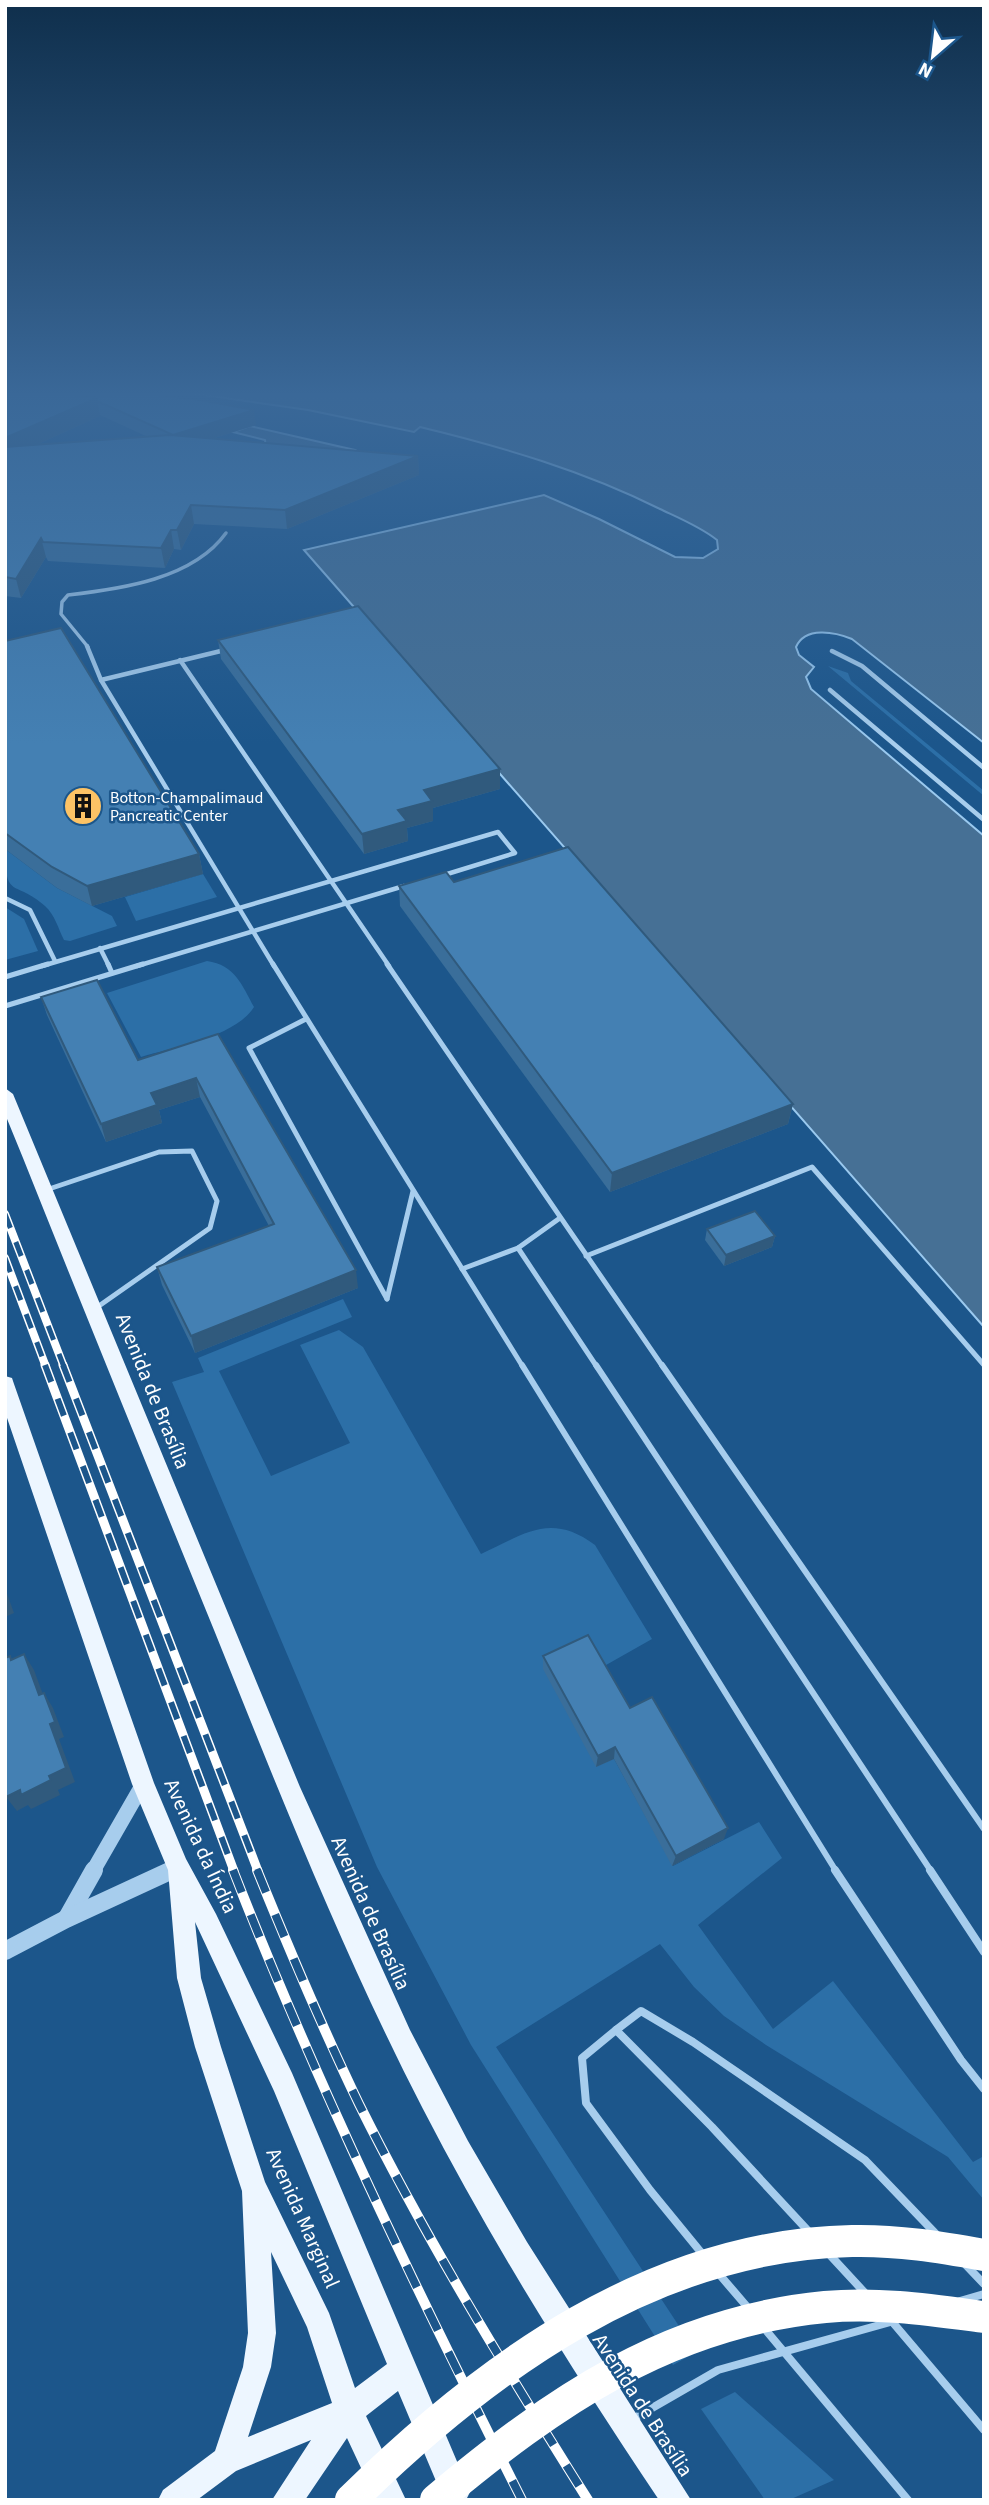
<svg xmlns="http://www.w3.org/2000/svg" width="989" height="2505" viewBox="0 0 989 2505" font-family="'Source Sans 3',sans-serif">
	<rect width="100%" height="100%" fill="#1c568b"/>
	<g fill="#2c6fa7">
		<polygon points="828,666 848,673 851,681 984,791 984,796"/>
		<path d="M5 849 57 888 112 916 117 926 70 941 64 940C58 928 55 915 45 906 15 879 5 901 5 849Z"/>
		<polygon points="203,874 217,897 136,921 125,897"/>
		<polygon points="5,907 24,919 38,951 5,960"/>
		<path d="M207 961C235 965 242 985 254 1007 235 1037 174 1047 141 1057L107 993Z"/>
		<path d="M343 1299 352 1317 219 1371 271 1476 350 1443 300 1345 339 1330 363 1347 481 1554C525 1534 550 1512 595 1545L652 1639 599 1669 614 1759 673 1866 759 1822 782 1858 698 1925 773 2029 833 1981 973 2162 984 2156V2200L948 2157 766 2045 724 2016 694 1987 660 1944 496 2047 696 2352 673 2365 471 2045 377 1867 172 1382 204 1372 198 1358Z"/>
		<polygon points="735,2392 834,2480 789,2500 765,2500 701,2409"/>
	</g>
	<g fill="#467095" stroke="#9ac9ef" stroke-width="2">
		<path d="M191 393H984V743L852 639C835 632 805 626 796 647L799 655 814 667 806 677 811 689 984 836V1327L304 550 544 495 599 519 675 557 703 558 718 549 717 540C701 527 679 518 660 509 584 471 503 447 420 427L414 432 308 410Z"/>
		<polygon points="250,426 355,450 371,458 266,450 265,440 233,432"/>
	</g>
	<g fill="none" stroke-linecap="round" stroke-linejoin="round">
		<path stroke="#a7cded" stroke-width="3.5" d="M88 647 61 614 62 602 68 595C121 589 193 579 226 533"/>
		<g stroke="#a7cded" stroke-width="4.5">
			<polyline points="87,646 101,680 274,966"/>
			<polyline points="180,660 389,966"/>
			<polyline points="101,680 225,650"/>
			<polyline points="830,690 984,820"/>
			<polyline points="5,898 30,910 55,961"/>
			<polyline points="100,948 109,966"/>
			<polyline points="42,966 498,832 515,853 444,875"/>
			<polyline points="137,966 404,886"/>
		</g>
		<g stroke="#a7cded" stroke-width="5">
			<polyline points="108,964 112,973"/>
			<polyline points="273,964 523,1367"/>
			<polyline points="387,964 663,1367"/>
			<polyline points="5,977 48,964"/>
			<polyline points="5,1006 143,964"/>
			<polyline points="306,1019 249,1048 387,1299"/>
			<polyline points="46,1190 159,1152 192,1151 217,1201 210,1228 96,1308"/>
			<polyline points="518,1248 597,1367"/>
			<polyline points="586,1256 812,1167 984,1365"/>
			<polyline points="462,1269 518,1248 560,1218"/>
			<polyline points="387,1299 413,1191"/>
		</g>
		<g stroke="#a7cded" stroke-width="6">
			<polyline points="522,1365 836,1871"/>
			<polyline points="596,1365 931,1871"/>
			<polyline points="662,1365 984,1829"/>
		</g>
		<g stroke="#a7cded" stroke-width="8">
			<polyline points="835,1870 961,2060 984,2089"/>
			<polyline points="930,1870 984,1952"/>
			<polyline points="616,2030 641,2011 693,2042 865,2160 936,2234"/>
			<polyline points="829,2254 865,2293"/>
			<polyline points="704,2256 650,2190 586,2103 582,2058 616,2030 712,2127 811,2234"/>
			<polyline points="964,2263 984,2284"/>
			<polyline points="719,2274 749,2309"/>
			<polyline points="960,2301 984,2294"/>
			<polyline points="889,2318 984,2430"/>
			<polyline points="764,2328 908,2500"/>
			<polyline points="633,2419 718,2370 894,2321"/>
		</g>
		<polyline stroke="#a7cded" stroke-width="4.5" points="832,651 862,666 984,768"/>
		<g stroke="#a7cded" stroke-width="15">
			<polyline points="93,1871 143,1784"/>
			<polyline points="168,1871 178,1867"/>
		</g>
		<g stroke="#a7cded" stroke-width="18">
			<polyline points="67,1918 94,1870"/>
			<polyline points="5,1951 66,1919 172,1870"/>
		</g>
		<g fill="#edf6ff" fill-rule="evenodd">
			<path d="M5 1088 13 1094 300 1787 410 2030 468 2141 527 2242 691 2500H659C574 2373 493 2245 423 2109 343 1954 279 1792 214 1630 150 1473 86 1316 23 1158L5 1114Z"/>
			<path d="M5 1376 12 1378 14 1384 154 1783 186 1859 216 1914 292 2073 470 2492 466 2500H444L398 2391 366 2416 406 2500H376L347 2438 305 2500H272L311 2440 236 2471 197 2500H158L163 2490 215 2451 243 2367 248 2333 242 2191 195 2047 177 1978 168 1870 132 1784 5 1412ZM195 1922 274 2091 387 2364 355 2388 329 2313 265 2182 221 2047 201 1978ZM271 2252 307 2327 332 2403 248 2437 271 2367 276 2333Z"/>
		</g>
		<defs>
			<g id="rail-far2">
				<polyline points="5,1214 64,1367"/>
				<polyline points="5,1258 46,1367"/>
			</g>
			<g id="rail-far1">
				<polyline points="45,1365 234,1871"/>
				<polyline points="63,1365 258,1871"/>
			</g>
			<g id="rail">
				<path d="M233 1870C317 2086 418 2293 522 2500"/>
				<path d="M257 1870C289 1949 322 2027 359 2104 427 2241 507 2371 588 2500"/>
			</g>
		</defs>
		<use href="#rail-far2" stroke="#fff" stroke-width="8"/>
		<use href="#rail-far1" stroke="#fff" stroke-width="9"/>
		<use href="#rail" stroke="#fff" stroke-width="10"/>
		<use href="#rail-far2" stroke="#1c568b" stroke-width="5" stroke-dasharray="15" stroke-linecap="butt"/>
		<use href="#rail-far1" stroke="#1c568b" stroke-width="6" stroke-dasharray="18" stroke-linecap="butt"/>
		<use href="#rail" stroke="#1c568b" stroke-width="8" stroke-dasharray="24" stroke-linecap="butt"/>
		<g stroke="#fff" stroke-width="32">
			<path d="M351 2500C487 2366 654 2245 852 2241 897 2240 940 2247 984 2255"/>
			<path d="M436 2500C553 2402 668 2322 825 2307 878 2302 931 2310 984 2317"/>
		</g>
	</g>
	<g fill="#3a6e9a" fill-rule="evenodd">
		<path d="M5 393H60L256 425 211 439 418 456 419 475 287 529 194 524 181 550 174 549 165 568 48 561 46 557 21 598 5 596ZM100 415 148 437 36 445 100 416Z"/>
		<polygon points="218,640 500,769 500,789 433,808 433,821 407,828 408,841 364,854 221,659"/>
		<polygon points="5,641 199,854 203,874 92,906 57,888 5,849"/>
		<polygon points="454,882 793,1104 788,1124 610,1192 400,906 399,886"/>
		<polygon points="41,997 138,1060 218,1034 358,1288 195,1353 162,1285 157,1267 269,1226 200,1097 159,1110 162,1123 106,1142 47,1015"/>
		<polygon points="707,1229 775,1236 772,1247 724,1266 705,1240"/>
		<polygon points="543,1656 630,1708 724,1839 672,1866 614,1759 596,1767 543,1669"/>
	</g>
	<g fill="#305a7d">
		<polygon points="97,398 100,416 5,459 5,438"/>
		<polygon points="254,410 256,425 175,450 173,435"/>
		<polygon points="418,456 419,475 287,529 285,510"/>
		<polygon points="191,505 194,524 181,550 177,530"/>
		<polygon points="171,530 174,549 165,568 161,548"/>
		<polygon points="41,538 46,557 21,598 16,579"/>
		<polygon points="500,769 500,789 433,808 433,821 407,828 408,841 364,854 362,834 398,810 424,790"/>
		<polygon points="199,854 203,874 92,906 87,886"/>
		<polygon points="196,1078 200,1097 159,1110 162,1123 106,1142 101,1124 151,1093"/>
		<polygon points="793,1104 788,1124 610,1192 612,1173"/>
		<polygon points="775,1236 772,1247 724,1266 726,1255"/>
		<polygon points="356,1270 358,1288 195,1353 191,1336"/>
		<polygon points="5,1588 14,1613 5,1617"/>
		<polygon points="24,1654 34,1670 49,1711 39,1695"/>
		<polygon points="44,1693 53,1708 64,1737 59,1739 75,1782 58,1790 60,1795 31,1809 28,1805 17,1811 6,1797 49,1776 50,1724"/>
		<polygon points="615,1747 614,1759 596,1767 598,1756"/>
		<polygon points="728,1828 724,1839 672,1866 676,1856"/>
	</g>
	<g fill="#4480b3" stroke="#305a7d" stroke-width="2">
		<polygon points="5,393 60,393 97,398 5,438"/>
		<polygon points="149,394 200,400 254,410 173,435 97,401 97,398 86,396"/>
		<polygon points="170,435 418,456 285,510 191,505 177,530 171,530 161,548 43,542 41,538 16,579 5,577 5,447"/>
		<polygon points="358,606 500,769 424,790 432,801 398,810 407,821 362,834 218,640"/>
		<polygon points="61,628 199,854 87,886 52,867 5,833 5,641"/>
		<polygon points="568,847 793,1104 612,1173 399,886 446,872 454,882"/>
		<polygon points="97,980 138,1060 218,1034 356,1270 191,1336 157,1267 274,1224 196,1078 151,1093 157,1105 101,1124 41,997"/>
		<polygon points="755,1211 775,1236 726,1255 707,1229"/>
		<polygon points="588,1635 630,1708 652,1697 728,1828 676,1856 615,1747 598,1756 543,1656"/>
		<polygon points="24,1654 39,1695 44,1693 55,1722 50,1724 66,1768 49,1776 51,1780 21,1795 20,1790 6,1797 5,1794 5,1658 10,1656 11,1660"/>
	</g>
	<linearGradient id="sky" x2="0" y2="1"><stop stop-color="#0f2f4c"/><stop offset="0.53" stop-color="#3a6898"/><stop offset="1" stop-color="#3a6898" stop-opacity="0"/></linearGradient>
	<rect width="989" height="744" fill="url(#sky)"/>
	<defs>
		<symbol id="building-disc" viewBox="-11 -11 22 22"><circle r="9.5" fill="#fdc365" stroke="#1c568b"/><path d="M-4-6H4V6H1V3H-1V6H-4ZM-2.5-4.3h1.7v1.8h-1.7ZM.8-4.3h1.7v1.8H.8ZM-2.5-1h1.7V.8h-1.7ZM.8-1h1.7V.8H.8Z" fill="#111"/></symbol>
	</defs>
	<g fill-rule="evenodd">
		<use href="#building-disc" x="61" y="784" width="44" height="44"/>
	</g>
	<g text-anchor="middle" stroke-width="5" stroke-linejoin="round" paint-order="stroke">
		<g font-size="16" fill="#fff" stroke="#1c568b" text-anchor="start">
			<text x="110" y="803">Botton-Champalimaud<tspan x="110" dy="18">Pancreatic Center</tspan></text>
		</g>
		<g font-size="21" fill="#fff" stroke="#1c568b">
			<text transform="translate(153 1391) rotate(68)" y="7">Avenida de Brasília</text>
			<text transform="translate(201 1846) rotate(65)" y="7">Avenida da Índia</text>
			<text transform="translate(371 1913) rotate(66)" y="7">Avenida de Brasília</text>
			<text transform="translate(303 2218) rotate(66)" y="7">Avenida Marginal</text>
			<text transform="translate(643 2405) rotate(57)" y="7">Avenida de Brasília</text>
		</g>
	</g>
	<rect width="989" height="2505" fill="none" stroke="#ffffff" stroke-width="14"/>
	<g transform="translate(933 56) rotate(208)" stroke="#1c568b" stroke-width="5" paint-order="stroke">
	<path d="M0-5L12 26L0 18L-12 26Z" fill="#ffffff"/>
	<text y="-10" font-size="19" font-weight="bold" text-anchor="middle" fill="#ffffff">N</text>
	</g>
</svg>
